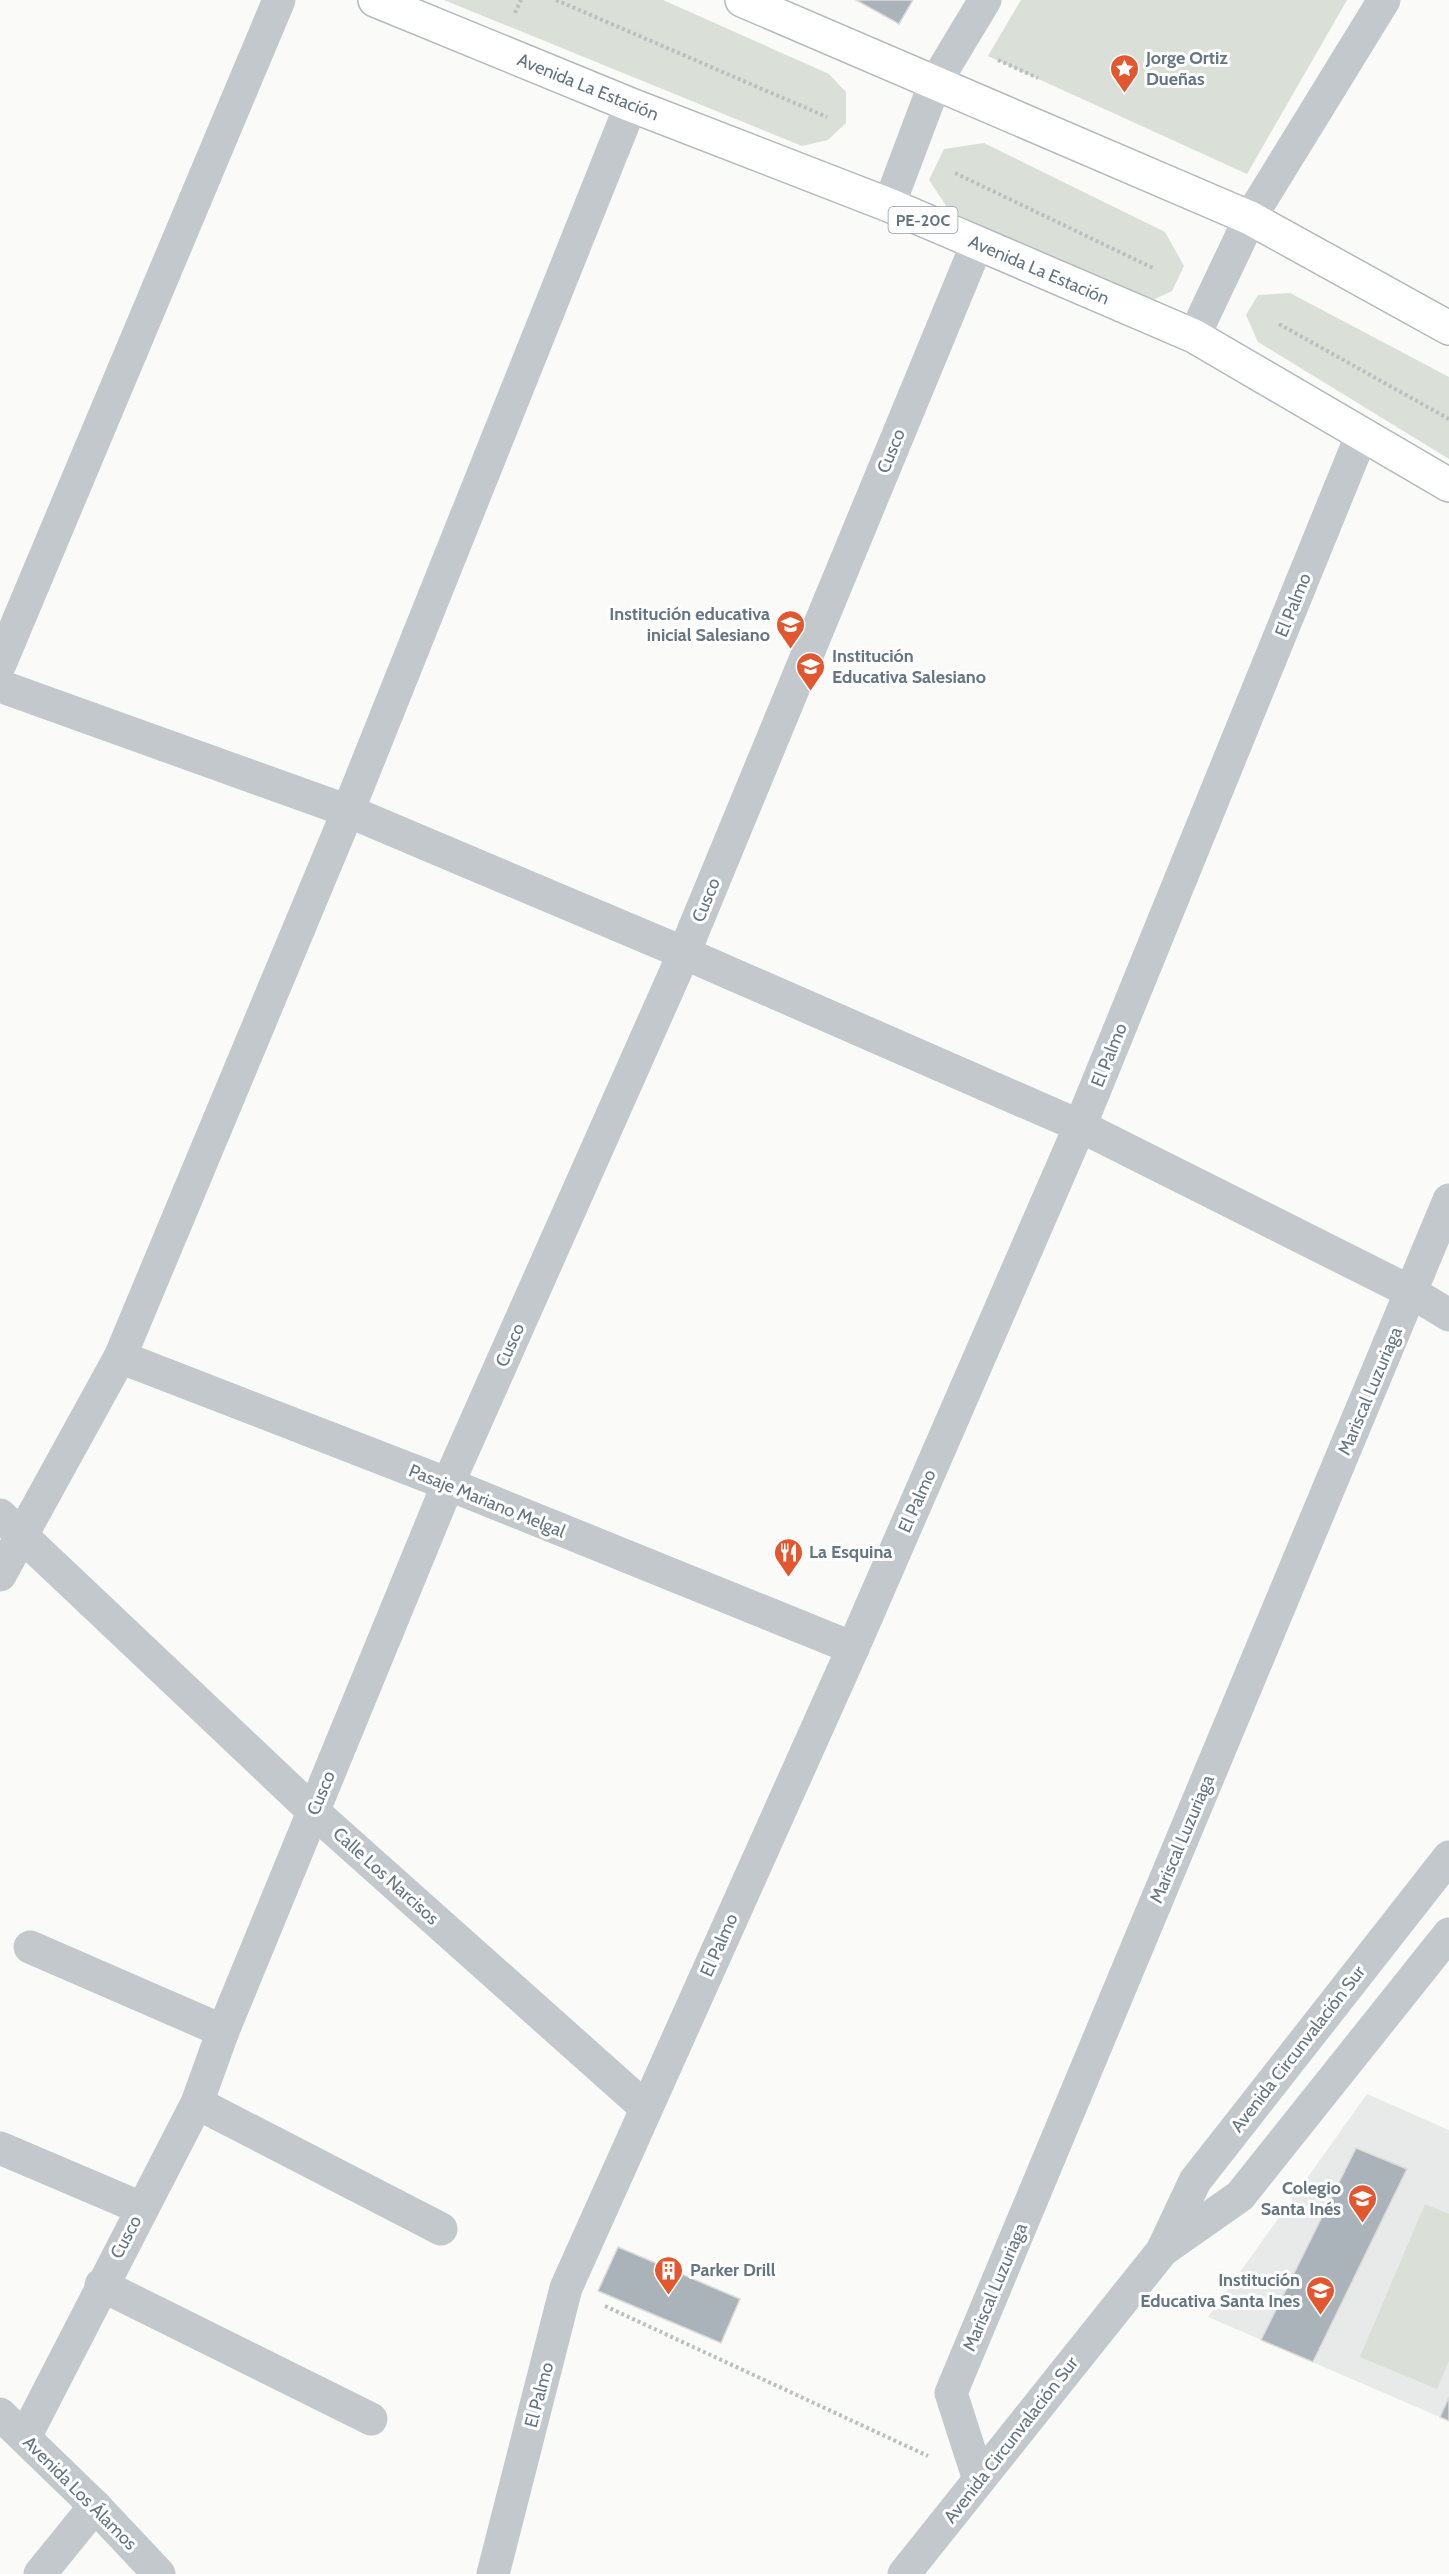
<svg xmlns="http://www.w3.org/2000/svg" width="1449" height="2574" viewBox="0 0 1449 2574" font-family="Cabin,sans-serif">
	<rect width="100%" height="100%" fill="#fafaf8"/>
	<polygon fill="#e8e9e9" points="1367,2094 1449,2130 1449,2421 1208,2317"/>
	<g fill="#dadfd7">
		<polygon points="444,0 663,0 829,74 846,92 846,123 828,140 802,146"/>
		<polygon points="1021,0 1347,0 1247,174 988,56"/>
		<polygon points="984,143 1165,232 1184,266 1172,291 1142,305 949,210 929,180 944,149"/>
		<polygon points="1290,293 1449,377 1449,459 1258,342 1246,315 1258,295"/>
		<polygon points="1425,2204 1449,2214 1449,2361 1437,2389 1360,2357"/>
	</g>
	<g fill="#aab3b9" stroke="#dcdcda" stroke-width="1.5">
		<polygon points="856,0 913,0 899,24"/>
		<polygon points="1356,2148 1407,2169 1313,2362 1261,2340"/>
		<polygon points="618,2247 740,2299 721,2343 598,2291"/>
		<polygon points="1449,2397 1449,2421 1440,2417"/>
	</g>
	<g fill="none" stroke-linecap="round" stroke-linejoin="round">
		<defs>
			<g id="highway">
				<polyline points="375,0 631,105 889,205 1194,336 1449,485"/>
				<polyline points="742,0 1250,218 1449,328"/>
			</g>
		</defs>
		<use href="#highway" stroke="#b4b9bd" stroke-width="36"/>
		<g stroke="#bbbfc2" stroke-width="4" stroke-dasharray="3 3" stroke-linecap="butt">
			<polyline points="556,0 827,117"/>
			<polyline points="515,13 521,0"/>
			<polyline points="998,60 1038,78"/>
			<polyline points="955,173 1153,268"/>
			<polyline points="1279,324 1449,419"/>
			<polyline points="605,2306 928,2456"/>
		</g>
		<g stroke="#c3c8cc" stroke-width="33">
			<polyline points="889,205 935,83 985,0"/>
			<polyline points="1194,336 1250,218 1384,0"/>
			<polyline points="0,664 279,0"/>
			<polyline points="0,686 348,811 684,953 1080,1126 1411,1292 1449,1315"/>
			<polyline points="120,1357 448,1484 853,1648"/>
			<polyline points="0,1515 314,1812 646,2108"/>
			<polyline points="0,1575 120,1357 348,811 631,105"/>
			<polyline points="30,1947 223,2031"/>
			<polyline points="197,2103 441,2229"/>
			<polyline points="0,2148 141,2208"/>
			<polyline points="1163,2250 1240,2196 1449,1934"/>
			<polyline points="101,2285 371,2419"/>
			<polyline points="0,2414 95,2506 159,2574"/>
			<polyline points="25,2437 197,2103 223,2031 448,1484 684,953 977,244"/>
			<polyline points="979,2480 951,2393 1449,1200"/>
			<polyline points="40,2574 95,2506"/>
			<polyline points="493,2574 566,2288 853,1648 1080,1126 1362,434"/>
			<polyline points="904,2574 1162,2251 1195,2181 1449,1857"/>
		</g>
		<use href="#highway" stroke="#fff" stroke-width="33"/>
	</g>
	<defs>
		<symbol id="sight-pin" viewBox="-11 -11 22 30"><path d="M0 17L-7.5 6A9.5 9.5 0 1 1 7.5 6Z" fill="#e4572e" stroke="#fff"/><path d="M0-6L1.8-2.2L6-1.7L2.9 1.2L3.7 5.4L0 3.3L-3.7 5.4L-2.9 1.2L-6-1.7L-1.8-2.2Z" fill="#fff"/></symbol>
		<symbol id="school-pin" viewBox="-11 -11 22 30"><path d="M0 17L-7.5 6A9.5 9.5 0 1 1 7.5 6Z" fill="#e4572e" stroke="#fff"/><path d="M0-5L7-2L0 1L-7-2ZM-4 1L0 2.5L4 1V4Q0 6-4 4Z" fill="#fff"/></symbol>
		<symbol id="restaurant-pin" viewBox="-11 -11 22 30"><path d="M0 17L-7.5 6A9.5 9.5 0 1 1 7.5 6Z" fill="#e4572e" stroke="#fff"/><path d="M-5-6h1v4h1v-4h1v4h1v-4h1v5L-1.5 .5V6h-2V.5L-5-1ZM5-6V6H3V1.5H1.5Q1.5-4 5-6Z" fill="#fff"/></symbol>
		<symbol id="building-pin" viewBox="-11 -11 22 30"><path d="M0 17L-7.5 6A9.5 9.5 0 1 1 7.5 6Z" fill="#e4572e" stroke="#fff"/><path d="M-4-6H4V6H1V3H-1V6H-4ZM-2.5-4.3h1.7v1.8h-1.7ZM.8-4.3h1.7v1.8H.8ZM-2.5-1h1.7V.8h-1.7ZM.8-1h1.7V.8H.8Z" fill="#fff"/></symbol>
	</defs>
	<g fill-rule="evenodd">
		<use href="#sight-pin" x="1108" y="52" width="33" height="45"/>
		<use href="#school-pin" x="774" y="608" width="33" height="45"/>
		<use href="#school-pin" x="794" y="650" width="33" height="45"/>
		<use href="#restaurant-pin" x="772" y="1536" width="33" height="45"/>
		<use href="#school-pin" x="1346" y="2182" width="33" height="45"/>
		<use href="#building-pin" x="652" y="2254" width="33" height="45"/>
		<use href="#school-pin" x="1304" y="2274" width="33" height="45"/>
	</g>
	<g text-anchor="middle" stroke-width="6" stroke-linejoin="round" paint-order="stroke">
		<rect fill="#fff" stroke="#939fa8" stroke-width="1.5" x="888.5" y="207" width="69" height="26" rx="4.5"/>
		<g font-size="16" font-weight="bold" fill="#657683">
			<text x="923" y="226">PE-20C</text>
		</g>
		<g font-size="18" font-weight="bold" fill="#657683" stroke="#fff" text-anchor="start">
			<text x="1146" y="64">Jorge Ortiz<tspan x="1146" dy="21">Dueñas</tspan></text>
			<text x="770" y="620" text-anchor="end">Institución educativa<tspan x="770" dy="21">inicial Salesiano</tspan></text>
			<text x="832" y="662">Institución<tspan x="832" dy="21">Educativa Salesiano</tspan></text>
			<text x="809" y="1558">La Esquina</text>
			<text x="1341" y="2194" text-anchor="end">Colegio<tspan x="1341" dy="21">Santa Inés</tspan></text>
			<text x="690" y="2276">Parker Drill</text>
			<text x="1300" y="2286" text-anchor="end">Institución<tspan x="1300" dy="21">Educativa Santa Ines</tspan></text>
		</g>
		<g font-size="18" fill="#657683" stroke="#fff">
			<text transform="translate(588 87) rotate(22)" y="6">Avenida La Estación</text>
			<text transform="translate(1039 270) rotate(23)" y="6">Avenida La Estación</text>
			<text transform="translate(891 451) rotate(-68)" y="6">Cusco</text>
			<text transform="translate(1293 605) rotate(-68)" y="6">El Palmo</text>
			<text transform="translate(706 900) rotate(-68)" y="6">Cusco</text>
			<text transform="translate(1109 1055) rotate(-68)" y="6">El Palmo</text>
			<text transform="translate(510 1345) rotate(-66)" y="6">Cusco</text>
			<text transform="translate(1370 1391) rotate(-67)" y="6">Mariscal Luzuriaga</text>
			<text transform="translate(487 1501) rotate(22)" y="6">Pasaje Mariano Melgal</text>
			<text transform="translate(917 1501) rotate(-66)" y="6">El Palmo</text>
			<text transform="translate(321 1793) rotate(-68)" y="6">Cusco</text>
			<text transform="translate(1182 1839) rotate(-67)" y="6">Mariscal Luzuriaga</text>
			<text transform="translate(386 1876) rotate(42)" y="6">Calle Los Narcisos</text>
			<text transform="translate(719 1945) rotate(-66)" y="6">El Palmo</text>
			<text transform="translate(1298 2049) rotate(-52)" y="6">Avenida Circunvalación Sur</text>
			<text transform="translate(126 2237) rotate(-62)" y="6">Cusco</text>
			<text transform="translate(995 2287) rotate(-67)" y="6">Mariscal Luzuriaga</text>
			<text transform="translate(539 2395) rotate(-75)" y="6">El Palmo</text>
			<text transform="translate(1011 2440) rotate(-52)" y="6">Avenida Circunvalación Sur</text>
			<text transform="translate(80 2493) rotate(45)" y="6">Avenida Los Álamos</text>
		</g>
	</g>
</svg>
